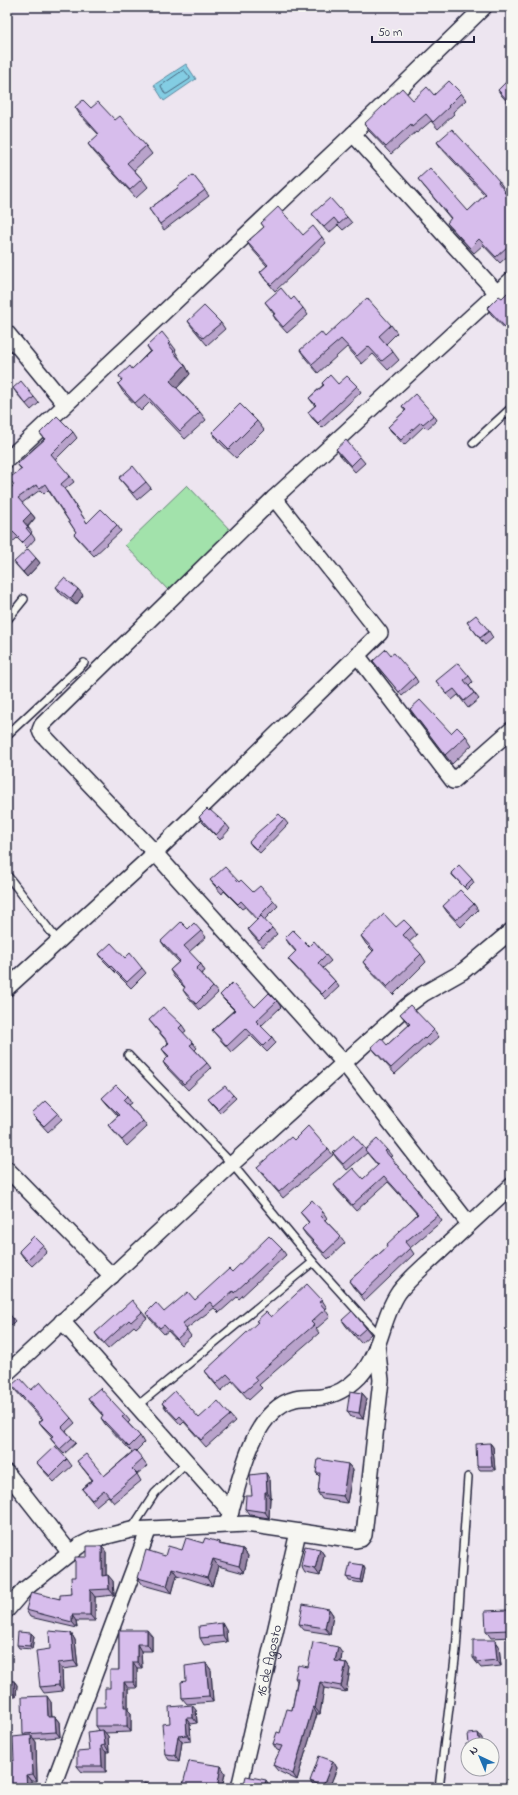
<svg xmlns="http://www.w3.org/2000/svg" width="518" height="1795" viewBox="0 0 518 1795" font-family="'Indie Flower',sans-serif">
	<rect width="100%" height="100%" fill="#ede5f0"/>
	<filter id="ink" filterUnits="userSpaceOnUse"><feTurbulence type="fractalNoise" baseFrequency=".025" numOctaves="2"/><feDisplacementMap in="SourceGraphic" scale="8" xChannelSelector="R" yChannelSelector="G"/><feConvolveMatrix kernelMatrix="1 2 1 2 8 2 1 2 1" color-interpolation-filters="sRGB"/></filter>
	<g filter="url(#ink)">
		<polygon fill="#a2e2ab" stroke="#628273" points="187,485 232,532 170,592 125,545"/>
		<polygon fill="#83cde3" stroke="#5c89a0" points="186,64 196,79 164,101 154,85"/>
		<g fill="none" stroke-linecap="round" stroke-linejoin="round">
			<polygon stroke="#49667e" stroke-width="1" points="184,70 190,77 190,79 167,94 165,94 161,86"/>
			<defs>
				<g id="lane">
					<polyline points="473,443 511,408"/>
					<polyline points="7,620 24,599"/>
					<polyline points="7,735 84,663"/>
					<polyline points="7,875 58,941"/>
					<polyline points="128,1055 232,1164 313,1262 379,1335"/>
					<polyline points="137,1406 313,1262"/>
					<polyline points="131,1530 155,1493 187,1462"/>
					<polyline points="439,1788 456,1651 468,1477"/>
				</g>
				<g id="street">
					<polyline points="353,134 497,293"/>
					<polyline points="7,333 65,404"/>
					<polyline points="7,460 353,134 484,7"/>
					<polyline points="357,655 453,781 511,730"/>
					<polyline points="7,988 155,853 380,633 274,498"/>
					<polyline points="7,1169 112,1276"/>
					<polyline points="469,1224 344,1063 155,853 41,733 40,730 42,725 274,498 511,280"/>
					<polyline points="62,1321 231,1512"/>
					<polyline points="7,1373 232,1164 407,1006 423,994 462,972 511,931"/>
					<polyline points="7,1473 70,1553"/>
					<path d="M227 1524C239 1487 250 1410 295 1399 304 1397 314 1398 322 1397 336 1395 349 1387 359 1377 381 1354 381 1318 399 1292 408 1280 421 1269 433 1258 459 1234 485 1210 511 1186"/>
					<polyline points="7,1610 25,1589 79,1546 91,1540 131,1530 246,1524 356,1540 361,1539 364,1535 381,1380 377,1345"/>
					<polyline points="52,1788 148,1531"/>
					<path id="s1" d="M239 1788 298 1532"/>
				</g>
			</defs>
			<use href="#lane" stroke="#22223b" stroke-width="10"/>
			<use href="#street" stroke="#22223b" stroke-width="18"/>
			<use href="#lane" stroke="#f6f6f2" stroke-width="7"/>
			<use href="#street" stroke="#f6f6f2" stroke-width="15"/>
		</g>
		<g fill="#b9a3cb" stroke="#22223b">
			<polygon points="511,77 511,106 502,96 498,90"/>
			<polygon points="461,93 466,100 453,112 454,114 438,129 431,121 417,133 416,132 391,154 369,131 364,124 413,100 434,95"/>
			<polygon points="75,107 91,108 115,120 146,146 152,154 134,170 142,179 148,187 136,198 94,152 88,144 99,135 80,115"/>
			<polygon points="437,142 499,181 503,187 502,188 511,200 511,253 500,263 483,245 474,253 451,228 447,223 451,219 422,184 418,179 468,211 485,195 441,148"/>
			<polygon points="193,175 209,196 164,230 149,209 179,187"/>
			<polygon points="312,214 347,217 352,223 343,230 338,225 329,233 317,220"/>
			<polygon points="261,223 303,235 322,237 326,243 275,291 264,278 260,272 267,266 251,248 247,242 264,227"/>
			<polygon points="511,289 511,333 510,334 491,314 487,308 502,298"/>
			<polygon points="291,300 303,308 308,315 287,333 277,322 273,315 274,314 265,302"/>
			<polygon points="188,321 221,323 225,329 207,345 192,327"/>
			<polygon points="391,325 397,333 386,344 393,352 399,360 388,370 373,354 362,364 347,347 318,373 306,359 300,350 325,337"/>
			<polygon points="170,342 176,350 175,351 180,359 179,360 185,365 190,374 177,388 200,412 206,420 185,439 150,402 141,411 123,392 118,384 122,380 119,376 132,369 150,351 147,346"/>
			<polygon points="322,383 338,384 357,386 361,392 322,428 312,418 308,412 315,406 309,398 323,385"/>
			<polygon points="13,388 34,397 39,403 31,410 17,394"/>
			<polygon points="402,406 434,415 437,420 427,429 424,426 404,445 391,431 388,427 405,411"/>
			<polygon points="257,421 264,430 236,458 218,441 212,432"/>
			<polygon points="73,432 77,438 55,460 70,476 74,482 65,489 87,523 117,525 121,531 94,556 78,539 74,534 76,532 48,490 44,494 40,490 22,503 31,513 35,518 28,527 32,532 31,533 35,539 27,548 17,538 7,547 7,491 14,485 21,469 17,464 44,439 40,433"/>
			<polygon points="336,449 360,457 365,463 355,472 340,455"/>
			<polygon points="119,478 146,482 151,488 137,500 124,484"/>
			<polygon points="36,558 40,563 27,577 17,566 14,562"/>
			<polygon points="56,587 83,595 76,605 61,594"/>
			<polygon points="467,622 489,631 493,638 485,645"/>
			<polygon points="391,655 415,677 418,682 402,696 373,661"/>
			<polygon points="469,676 473,682 469,686 479,699 468,708 458,695 452,700 436,681"/>
			<polygon points="410,709 451,733 466,736 472,745 452,764"/>
			<polygon points="209,811 226,824 230,829 220,840 202,822 199,817"/>
			<polygon points="284,819 288,824 260,853 252,846 249,842"/>
			<polygon points="451,873 472,879 474,883 467,890 453,876"/>
			<polygon points="210,880 239,882 253,892 274,901 278,906 264,920 272,928 277,934 263,947 252,935 248,929 257,920 245,907 242,909 224,891 222,894 214,885"/>
			<polygon points="474,904 478,910 461,927 447,912 443,906"/>
			<polygon points="396,927 411,927 417,935 409,942 421,954 426,962 393,995 368,969 363,962 373,951 366,944 361,936"/>
			<polygon points="188,929 201,931 206,937 189,952 201,964 205,971 201,974 213,987 218,993 200,1010 187,996 183,990 185,988 174,977 170,970 179,962 165,947 161,941"/>
			<polygon points="285,938 309,946 326,955 331,961 323,968 335,981 339,987 326,999 292,964 288,959 296,952 289,944"/>
			<polygon points="99,954 125,958 142,968 146,973 131,988 103,960"/>
			<polygon points="220,995 255,1007 277,1001 281,1007 261,1026 272,1037 276,1043 267,1052 250,1035 231,1052 217,1036 212,1030 234,1010 225,1001"/>
			<polygon points="400,1014 434,1030 439,1037 429,1046 428,1044 395,1074 376,1053 371,1047 387,1045 409,1025 405,1020"/>
			<polygon points="149,1020 182,1025 186,1031 183,1033 193,1043 197,1048 195,1050 207,1063 211,1068 188,1090 166,1067 163,1062 168,1057 162,1049 168,1043 153,1025"/>
			<polygon points="233,1095 236,1098 220,1113 208,1099"/>
			<polygon points="127,1096 131,1103 128,1105 143,1121 147,1127 127,1146 113,1131 108,1125 118,1116 107,1104 102,1098"/>
			<polygon points="58,1113 62,1119 48,1132 37,1120 32,1114"/>
			<polygon points="294,1140 328,1149 333,1155 283,1198 261,1173 257,1167"/>
			<polygon points="363,1146 365,1149 387,1150 392,1156 390,1157 418,1190 422,1196 421,1196 438,1215 442,1221 410,1248 414,1254 365,1301 353,1287 349,1281 387,1247 400,1233 417,1214 388,1182 356,1211 338,1191 334,1185 363,1179 378,1166 367,1153 347,1170 337,1159 333,1153"/>
			<polygon points="300,1212 323,1212 327,1218 325,1220 341,1237 345,1243 328,1259 306,1235 302,1229 309,1223"/>
			<polygon points="43,1245 47,1252 32,1266 23,1257 19,1251"/>
			<polygon points="282,1249 286,1255 239,1299 237,1297 219,1313 214,1308 186,1329 191,1336 181,1345 168,1331 164,1334 150,1319 146,1313 164,1312 195,1300 232,1272"/>
			<polygon points="322,1300 327,1308 325,1309 330,1317 316,1329 319,1333 259,1385 262,1388 249,1400 232,1381 221,1391 210,1378 205,1371 271,1317"/>
			<polygon points="7,1311 15,1321 7,1329"/>
			<polygon points="142,1312 147,1318 136,1328 134,1326 108,1349 99,1339 95,1333"/>
			<polygon points="342,1320 366,1328 371,1334 361,1343 346,1326"/>
			<polygon points="12,1385 31,1390 71,1418 75,1423 66,1431 72,1438 76,1443 64,1454 54,1443 50,1438 52,1437 43,1427 39,1422 42,1420 15,1390"/>
			<polygon points="362,1393 367,1399 363,1419 351,1417 347,1411"/>
			<polygon points="88,1398 125,1415 130,1421 128,1423 140,1436 144,1443 136,1451 147,1466 137,1474 141,1481 114,1503 108,1496 96,1506 82,1489 92,1480 77,1461 104,1476 132,1452 105,1424 101,1418 103,1416 93,1405"/>
			<polygon points="162,1403 199,1418 230,1415 235,1421 206,1447 184,1422 181,1425 166,1409"/>
			<polygon points="490,1443 493,1447 495,1470 480,1470 477,1466"/>
			<polygon points="67,1459 72,1466 54,1482 42,1469 37,1463"/>
			<polygon points="348,1464 353,1470 347,1503 322,1499 318,1493 320,1477 316,1473"/>
			<polygon points="270,1480 271,1498 270,1498 269,1518 250,1515 245,1509 252,1496"/>
			<polygon points="219,1542 220,1544 243,1549 248,1556 244,1573 218,1566 212,1586 177,1575 172,1593 143,1585 138,1578 165,1556 203,1543"/>
			<polygon points="320,1549 324,1555 320,1576 305,1573 301,1566"/>
			<polygon points="106,1552 106,1575 113,1581 114,1595 95,1597 95,1621 76,1621 77,1628 30,1617 26,1610 72,1594 75,1577 87,1557"/>
			<polygon points="363,1565 365,1569 362,1583 349,1581 347,1577"/>
			<polygon points="329,1609 333,1615 330,1634 304,1630 299,1624"/>
			<polygon points="511,1614 511,1637 491,1638 486,1631"/>
			<polygon points="119,1630 152,1636 152,1651 141,1651 142,1668 137,1668 137,1688 128,1688 128,1710 131,1713 131,1732 105,1733 108,1736 109,1752 106,1752 106,1772 82,1772 77,1766 89,1751 99,1730 96,1726 105,1707 110,1688 119,1670"/>
			<polygon points="226,1630 227,1642 204,1645 200,1638"/>
			<polygon points="31,1633 34,1636 32,1649 19,1648 17,1645"/>
			<polygon points="71,1633 75,1640 78,1667 62,1669 63,1691 44,1693 40,1687 50,1649"/>
			<polygon points="495,1640 499,1646 501,1666 481,1668 473,1658"/>
			<polygon points="342,1653 341,1662 346,1663 350,1669 346,1692 324,1688 320,1714 317,1714 297,1780 278,1771 273,1765 280,1751 277,1750 273,1744 280,1733 292,1710 297,1681 295,1678 308,1667"/>
			<polygon points="206,1663 211,1670 213,1702 187,1704 182,1698 186,1681"/>
			<polygon points="7,1681 14,1681 17,1685 16,1697 7,1697"/>
			<polygon points="51,1702 52,1717 55,1717 59,1722 60,1737 34,1739 36,1742 37,1781 31,1781 14,1761 24,1736 23,1734"/>
			<polygon points="196,1710 197,1723 190,1724 191,1741 182,1742 179,1761 169,1760 165,1754 170,1723"/>
			<polygon points="333,1761 337,1768 329,1788 317,1788 314,1787 310,1781"/>
			<polygon points="221,1766 225,1773 222,1788 186,1788 183,1784"/>
		</g>
		<g fill="#9684a5" stroke="#22223b">
			<polygon points="185,365 190,374 176,389 170,381"/>
			<polygon points="31,513 35,518 27,527 23,521"/>
			<polygon points="36,558 40,563 27,577 23,572"/>
			<polygon points="78,589 83,595 76,605 71,599"/>
			<polygon points="362,1393 367,1399 363,1419 359,1413"/>
			<polygon points="490,1443 493,1447 495,1470 492,1466"/>
			<polygon points="348,1464 353,1470 347,1503 343,1496"/>
			<polygon points="266,1473 270,1480 271,1498 267,1492"/>
			<polygon points="265,1492 270,1498 269,1518 265,1512"/>
			<polygon points="102,1546 106,1552 106,1582 102,1576"/>
			<polygon points="243,1549 248,1556 244,1573 239,1566"/>
			<polygon points="320,1549 324,1555 320,1576 315,1569"/>
			<polygon points="213,1559 218,1566 212,1586 207,1578"/>
			<polygon points="363,1565 365,1569 362,1583 360,1580"/>
			<polygon points="172,1568 177,1575 172,1593 167,1586"/>
			<polygon points="108,1575 113,1581 114,1595 109,1589"/>
			<polygon points="90,1590 95,1597 95,1621 90,1615"/>
			<polygon points="329,1609 333,1615 330,1634 325,1628"/>
			<polygon points="508,1610 511,1614 511,1634 509,1630"/>
			<polygon points="72,1615 76,1621 77,1628 72,1622"/>
			<polygon points="222,1623 226,1630 227,1642 223,1636"/>
			<polygon points="147,1630 152,1636 152,1651 147,1644"/>
			<polygon points="31,1633 34,1636 32,1649 30,1646"/>
			<polygon points="71,1633 75,1640 78,1667 74,1661"/>
			<polygon points="495,1640 499,1646 501,1666 497,1660"/>
			<polygon points="137,1644 141,1651 142,1668 137,1662"/>
			<polygon points="338,1647 342,1653 340,1667 335,1661"/>
			<polygon points="133,1662 137,1668 137,1688 133,1682"/>
			<polygon points="58,1663 62,1669 63,1691 59,1685"/>
			<polygon points="206,1663 211,1670 213,1702 209,1696"/>
			<polygon points="346,1663 350,1669 346,1692 341,1686"/>
			<polygon points="14,1681 17,1685 16,1697 14,1694"/>
			<polygon points="124,1682 128,1688 128,1710 131,1713 131,1732 127,1726 124,1707"/>
			<polygon points="320,1682 324,1688 320,1714 315,1708"/>
			<polygon points="47,1696 51,1702 52,1723 48,1717"/>
			<polygon points="192,1705 196,1710 197,1723 193,1718"/>
			<polygon points="313,1707 317,1714 297,1780 293,1774"/>
			<polygon points="55,1717 59,1722 60,1737 56,1732"/>
			<polygon points="186,1718 190,1724 191,1741 187,1735"/>
			<polygon points="103,1730 108,1736 109,1752 105,1745"/>
			<polygon points="478,1733 482,1738 483,1745 480,1745"/>
			<polygon points="31,1735 36,1742 37,1781 33,1774"/>
			<polygon points="178,1736 182,1742 179,1761 175,1755"/>
			<polygon points="101,1746 106,1752 106,1772 102,1766"/>
			<polygon points="333,1761 337,1768 329,1788 325,1788 323,1786"/>
			<polygon points="221,1766 225,1773 222,1788 217,1788"/>
			<polygon points="26,1775 31,1781 31,1788 27,1788"/>
			<polygon points="266,1780 270,1786 270,1788 264,1788"/>
		</g>
		<g fill="#d7bdec" stroke="#22223b">
			<polygon points="511,77 511,104 498,90"/>
			<polygon points="449,81 461,93 448,106 449,107 433,122 426,114 412,126 411,124 386,147 364,124 402,88 413,100 427,87 434,95"/>
			<polygon points="83,100 91,108 98,102 115,120 120,116 146,146 127,163 142,179 130,190 88,144 99,134 75,107"/>
			<polygon points="452,129 487,167 499,181 498,183 505,191 504,192 511,200 511,250 508,246 496,257 479,239 470,248 447,223 451,218 418,179 430,168 468,211 486,194 437,142"/>
			<polygon points="193,175 205,190 160,224 149,209 179,187 178,186"/>
			<polygon points="330,198 347,217 339,224 334,218 324,227 312,214"/>
			<polygon points="278,207 303,235 313,226 322,237 271,285 260,272 268,265 247,242 264,227 261,223"/>
			<polygon points="281,288 291,300 294,297 303,308 283,327 273,315 275,314 265,302"/>
			<polygon points="511,289 511,330 508,327 506,328 487,308 499,296 502,298"/>
			<polygon points="367,298 391,325 379,336 393,352 382,361 368,346 357,356 341,339 312,364 300,350 321,332 325,337"/>
			<polygon points="204,306 221,323 203,338 188,321"/>
			<polygon points="162,332 170,342 168,344 174,351 173,352 185,365 170,381 200,412 180,431 145,394 135,403 118,384 122,380 119,376 130,366 132,369 151,351 147,346"/>
			<polygon points="330,375 338,384 347,376 357,386 318,423 308,412 316,405 309,398 324,385 322,383"/>
			<polygon points="21,381 34,397 26,404 13,388"/>
			<polygon points="415,394 434,415 423,424 421,422 401,440 388,427 406,410 402,406"/>
			<polygon points="240,404 257,421 229,449 212,432"/>
			<polygon points="57,416 73,432 51,454 70,476 61,484 87,523 101,509 117,525 90,551 74,534 76,532 45,484 40,488 36,485 18,498 31,513 23,521 28,527 26,528 31,534 23,542 13,532 7,538 7,491 14,485 9,478 22,469 17,464 45,439 40,433"/>
			<polygon points="346,440 360,457 351,466 336,449"/>
			<polygon points="133,466 146,482 133,493 119,478"/>
			<polygon points="28,549 36,558 23,572 14,562"/>
			<polygon points="64,578 78,589 71,599 56,587"/>
			<polygon points="476,615 489,631 480,638 467,622"/>
			<polygon points="386,649 391,655 394,653 415,677 399,692 373,661"/>
			<polygon points="458,663 469,676 464,680 474,693 464,701 454,689 447,694 436,681"/>
			<polygon points="420,700 451,733 457,727 466,736 445,755 410,709"/>
			<polygon points="207,809 209,811 210,810 226,824 216,835 199,817"/>
			<polygon points="279,814 284,819 256,849 249,842 258,832"/>
			<polygon points="459,865 472,879 464,887 451,873"/>
			<polygon points="225,867 239,882 241,880 253,892 260,886 274,901 257,918 241,901 238,904 220,886 218,888 210,880"/>
			<polygon points="460,890 474,904 456,920 443,906"/>
			<polygon points="384,914 396,927 404,920 411,927 403,935 421,954 387,987 363,962 374,950 361,936"/>
			<polygon points="261,916 272,928 259,941 248,929"/>
			<polygon points="181,922 188,929 194,923 201,931 184,946 201,964 196,969 213,987 196,1004 183,990 185,987 170,970 180,961 161,941"/>
			<polygon points="293,930 309,946 314,941 326,955 318,963 335,981 322,994 288,959 296,951 285,938"/>
			<polygon points="111,943 125,958 130,953 142,968 127,982 99,954"/>
			<polygon points="232,983 255,1007 269,993 277,1001 256,1021 272,1037 263,1046 246,1028 227,1046 212,1030 235,1010 220,995"/>
			<polygon points="410,1005 434,1030 425,1039 424,1038 391,1068 371,1047 381,1038 387,1045 410,1024 400,1014"/>
			<polygon points="163,1007 182,1025 179,1028 193,1043 190,1045 207,1063 184,1084 163,1062 169,1056 162,1049 169,1043 149,1020"/>
			<polygon points="116,1085 127,1096 123,1100 143,1121 122,1140 108,1125 119,1115 102,1098"/>
			<polygon points="225,1086 233,1095 218,1109 208,1099"/>
			<polygon points="46,1101 58,1113 44,1126 32,1114"/>
			<polygon points="308,1126 328,1149 279,1192 257,1167 291,1137 294,1140"/>
			<polygon points="353,1135 363,1146 343,1164 333,1153"/>
			<polygon points="377,1139 387,1150 385,1151 418,1190 417,1191 438,1215 405,1242 410,1248 361,1295 349,1281 387,1247 386,1245 400,1232 399,1231 418,1214 384,1176 352,1205 334,1185 353,1168 363,1179 378,1165 365,1150"/>
			<polygon points="312,1200 323,1212 320,1215 341,1237 324,1253 302,1229 309,1222 300,1212"/>
			<polygon points="34,1236 43,1245 27,1260 19,1251"/>
			<polygon points="269,1236 282,1249 234,1293 233,1291 214,1307 210,1302 182,1324 187,1330 177,1339 164,1325 160,1328 146,1313 156,1303 164,1312 188,1292 195,1300 229,1269 232,1272"/>
			<polygon points="307,1284 322,1300 319,1302 325,1309 311,1322 314,1325 254,1377 257,1381 244,1392 227,1374 216,1384 205,1371 258,1322 256,1321 266,1312 271,1317"/>
			<polygon points="132,1300 142,1312 131,1322 129,1320 104,1343 95,1333"/>
			<polygon points="7,1311 10,1315 7,1318"/>
			<polygon points="352,1311 366,1328 357,1336 342,1320"/>
			<polygon points="20,1378 31,1390 40,1382 71,1418 62,1427 72,1438 60,1449 50,1438 53,1436 39,1422 43,1419 12,1385"/>
			<polygon points="100,1388 125,1415 122,1417 140,1436 129,1447 101,1418 103,1415 88,1398"/>
			<polygon points="175,1391 199,1418 218,1401 230,1415 201,1440 180,1416 177,1419 162,1403"/>
			<polygon points="350,1391 362,1393 359,1413 347,1411"/>
			<polygon points="490,1443 492,1466 477,1466 476,1444"/>
			<polygon points="55,1446 67,1459 50,1476 37,1463"/>
			<polygon points="135,1450 143,1459 132,1469 137,1474 110,1497 104,1490 92,1500 82,1489 93,1480 77,1461 86,1454 104,1476"/>
			<polygon points="318,1459 348,1464 343,1496 318,1493 320,1473 316,1473"/>
			<polygon points="266,1473 267,1492 265,1492 265,1512 245,1509 246,1496 252,1496 250,1475"/>
			<polygon points="186,1538 203,1543 205,1538 219,1542 218,1544 243,1549 239,1566 213,1559 207,1578 172,1568 167,1586 138,1578 146,1550 165,1556 168,1546 182,1550"/>
			<polygon points="87,1546 102,1546 102,1576 108,1575 109,1589 90,1590 90,1615 72,1615 72,1622 26,1610 31,1592 60,1599 60,1595 72,1594 71,1577 75,1577 75,1557 87,1557"/>
			<polygon points="305,1546 320,1549 315,1569 301,1566"/>
			<polygon points="350,1563 363,1565 360,1580 347,1577"/>
			<polygon points="303,1604 329,1609 325,1628 299,1624"/>
			<polygon points="508,1610 509,1630 486,1631 485,1611"/>
			<polygon points="222,1623 223,1636 200,1638 199,1626"/>
			<polygon points="119,1630 147,1630 147,1644 137,1644 137,1662 133,1662 133,1682 124,1682 124,1707 127,1707 127,1726 96,1726 96,1707 105,1707 105,1688 110,1688 110,1670 119,1670"/>
			<polygon points="49,1631 71,1633 74,1661 58,1663 59,1685 40,1687 36,1651 50,1649"/>
			<polygon points="18,1632 31,1633 30,1646 17,1645"/>
			<polygon points="473,1640 495,1640 497,1660 476,1662 476,1658 473,1658"/>
			<polygon points="313,1642 338,1647 335,1661 346,1663 341,1686 320,1682 315,1708 313,1707 293,1774 273,1765 282,1746 273,1744 277,1732 280,1733 287,1709 292,1710 298,1678 295,1678 298,1665 308,1667"/>
			<polygon points="206,1663 209,1696 182,1698 181,1682 186,1681 185,1666"/>
			<rect x="7" y="1681" width="7" height="13"/>
			<polygon points="47,1696 48,1717 55,1717 56,1732 23,1734 22,1697"/>
			<polygon points="192,1705 193,1718 186,1718 187,1735 178,1736 175,1755 165,1754 162,1724 170,1723 169,1707"/>
			<polygon points="103,1730 105,1745 101,1746 102,1766 77,1766 77,1752 89,1751 87,1732"/>
			<polygon points="478,1733 480,1745 468,1745 468,1762 466,1762 466,1744 469,1744 468,1734"/>
			<polygon points="31,1735 33,1774 26,1775 27,1788 7,1788 7,1761 14,1761 13,1737"/>
			<polygon points="319,1756 333,1761 323,1786 310,1781"/>
			<polygon points="189,1761 221,1766 217,1788 199,1788 183,1784"/>
			<polygon points="246,1776 266,1780 264,1788 243,1788"/>
			<polygon points="144,1783 162,1788 163,1784 174,1787 174,1788 143,1788"/>
			<polygon points="57,1786 62,1788 55,1788"/>
		</g>
	</g>
	<g text-anchor="middle" stroke-width="3" stroke-linejoin="round" paint-order="stroke">
		<g font-size="14" fill="#22223b" stroke="#f6f6f2">
			<text dy="5" stroke="none"><textPath href="#s1" startOffset="131">16 de Agosto</textPath></text>
		</g>
	</g>
	<rect width="518" height="1795" fill="none" stroke="#f6f6f2" stroke-width="24"/>
	<rect x="12" y="12" width="494" height="1771" fill="none" stroke="#22223b" stroke-width="1.5" filter="url(#ink)"/>
	<g transform="translate(480 1757) rotate(316)"><circle r="19" fill="#f6f6f2" stroke="#a1a1a9"/>
	<path d="M0-3L7 15L0 10L-7 15Z" fill="#1f6fb2"/>
	<text y="-6" font-size="11" font-weight="bold" text-anchor="middle" fill="#22223b">N</text>
	</g>
	<path d="M372 36v6h102v-6" fill="none" stroke="#22223b" stroke-width="2"/>
	<text x="378" y="36" font-size="12" fill="#22223b" stroke="#f6f6f2" stroke-width="3" paint-order="stroke">50 m</text>
</svg>
